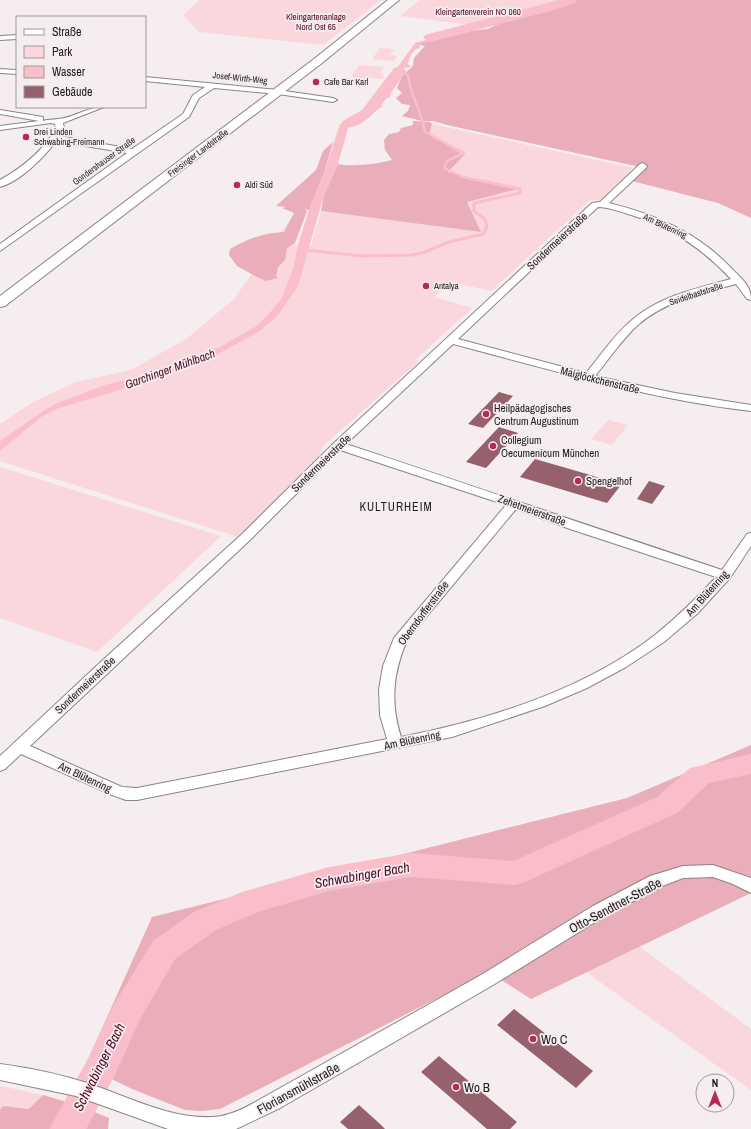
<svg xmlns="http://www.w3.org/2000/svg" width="751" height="1129" viewBox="0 0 751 1129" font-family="'Archivo Narrow',sans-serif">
	<rect width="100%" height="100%" fill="#f5edef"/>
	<g fill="#fad7dd">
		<polygon points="199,0 381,0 323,45 199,32 183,15"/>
		<polygon points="420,0 561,0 478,26 400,16"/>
		<polygon points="380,48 394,49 390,55 397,56 394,61 372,59"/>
		<polygon points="359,65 384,67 380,73 384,74 382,76 384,77 383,79 351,77"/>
		<polygon points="432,124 633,168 599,201 590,200 491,291 451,282 434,297 472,308 415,360 419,361 323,446 317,462 238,537 0,461 0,424 33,402 76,382 131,370 186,339 234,299 295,213 283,244 311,246 321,211 481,232 466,202 517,189 447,171 429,135"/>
		<polygon points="608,420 628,425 612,445 591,439"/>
		<polygon points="0,467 221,536 97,652 0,618"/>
		<polygon points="640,947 751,1029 751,1090 586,972"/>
		<path d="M0 1086C38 1093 73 1103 109 1118L99 1129H0Z"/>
	</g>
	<g fill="#e9aeb9">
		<polygon points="561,0 751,0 751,218 718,203 632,181 640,167 447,125 434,121 422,121 402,116 408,111 410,105 402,104 396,98 402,93 397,88 402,76 413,66 414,58 425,46 421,45 421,43 454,33 488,29 519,14"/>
		<path d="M413 121 430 122 432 124 429 135 464 155 448 172 518 189 467 202 481 232 321 211 324 195 338 164C353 167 377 164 392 160L385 150 384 140 389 134 399 132 401 128 413 125Z"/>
		<path d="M333 142 324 173 309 210 304 209 307 211 295 243 287 248 285 260 278 267 276 276 278 278 266 281 255 276 237 266 229 255 230 249C248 239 263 233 284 232L294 213 282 208 286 207 276 206 316 170 323 151Z"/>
		<polygon points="751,745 751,893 531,999 489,972 220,1109 202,1111 185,1110 132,1089 85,1066 152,917 627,798"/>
		<polygon points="43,1095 77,1105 68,1121 62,1129 0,1129 0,1110 3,1106 29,1109"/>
		<polygon points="87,1109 109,1118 108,1129 76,1129"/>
	</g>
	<g fill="#fabeca">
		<path d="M460 29 464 32 421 43 419 48C413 49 409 58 408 64L411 67 403 68 388 89 391 95 389 98 376 97 415 43Z"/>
		<polygon points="372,105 383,106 348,128 338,164 324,195 298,286 277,316 260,331 216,355 113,392 59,408 41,417 0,451 0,441 46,409 62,401 108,384 138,378 157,370 180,364 220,347 255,327 266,317 282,298 294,266 298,245 309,210 324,173 340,124"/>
		<path d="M106 1043 117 1044 103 1078 76 1129H62C82 1105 94 1071 106 1043Z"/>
	</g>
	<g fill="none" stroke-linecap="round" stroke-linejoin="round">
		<path stroke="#fabeca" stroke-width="2.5" d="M400 70 408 75C410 95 422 112 425 132L464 153 447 161 444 168 462 177 482 181"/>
		<polyline stroke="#fabeca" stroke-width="3" points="305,250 362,256 412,255 425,252 449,242 483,234 487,227 485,219 474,211 474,203 520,193 520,189 477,180"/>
		<g fill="#fabeca" fill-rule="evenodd">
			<polygon points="559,0 577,0 575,3 551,11 430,42 423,38 425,35"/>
			<path d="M399 67 404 68 406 71C394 88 367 133 343 127L341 124 343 121 362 110 394 68Z"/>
			<polygon points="751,754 751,774 709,783 677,813 527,881 516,885 411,877 329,891 261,911 216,930 175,959 138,1023 114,1077 86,1129 49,1129 90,1055 113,1006 153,941 194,912 242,892 329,867 411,853 513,861 657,797 690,768"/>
		</g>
	</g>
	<g fill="#96616d">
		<polygon points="499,392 513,396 483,428 468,424"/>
		<polygon points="499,427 518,433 486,468 466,462"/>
		<polygon points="535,459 587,474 621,485 607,503 520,477"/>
		<polygon points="649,481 665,486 652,504 637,499"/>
		<polygon points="514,1009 593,1071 576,1088 497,1025"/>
		<polygon points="439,1056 459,1073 517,1122 510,1129 487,1129 421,1072"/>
		<polygon points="359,1105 379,1123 385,1129 348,1129 340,1122"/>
	</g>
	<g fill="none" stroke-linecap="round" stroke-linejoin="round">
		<defs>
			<g id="street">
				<polygon points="17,35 17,39 0,40 0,36"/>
				<polygon points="0,69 17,70 17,74 0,73"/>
				<path d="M145 77 278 90 333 98 337 100 333 102 278 94 214 88 199 98 189 117 0 251V244L127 153 56 141C45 157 19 182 0 187V180C23 167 43 151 56 128L55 124 51 123 0 130V126L39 121 0 114V110L43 117V121C48 119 53 120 58 119 74 118 86 107 104 107L63 123 64 128 59 136 132 149 183 114 193 95 205 87 145 81Z"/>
				<path d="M643 163 647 166 646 168 609 203C657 215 699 233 733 270 743 280 751 286 751 300L747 299 736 284C702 293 666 301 639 324 622 339 610 358 595 376L675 393 751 405V411C649 399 552 370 453 344L346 444C472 485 596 529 722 570L747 534 751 533V546L730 578 698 613 664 642 626 667 587 688 545 706 452 737 137 800H126L112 795 21 754 5 769 0 771V756L105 658 241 535 334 443 592 203 600 202 640 164ZM598 207C608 207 618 211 628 214 669 226 702 248 731 279 697 288 660 296 632 320 614 335 601 355 586 373L458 339ZM340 450 506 505 394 638 383 666 379 690 380 715 387 739 137 788 122 787 30 746 249 541ZM516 509 570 529 716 577C697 598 677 617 655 635 584 690 488 720 401 737 390 702 393 673 407 640Z"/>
				<path d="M713 865 751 878V893L733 884 713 877 683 878 662 886 605 916 493 985 280 1108 236 1129H168L76 1096 0 1080V1064C30 1068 60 1074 90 1084 129 1097 170 1119 213 1117 232 1116 250 1105 266 1096L481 975 593 906 650 876 683 866Z"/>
			</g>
			<polygon id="secondary" points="388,0 399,0 322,63 5,306 0,307 0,296 314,59"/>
		</defs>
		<use href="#street" stroke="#8b8485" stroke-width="2"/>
		<use href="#secondary" stroke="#8b8485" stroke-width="2"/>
		<use href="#street" fill="#fff" fill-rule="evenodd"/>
		<use href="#secondary" fill="#fff" fill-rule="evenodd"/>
	</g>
	<g fill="#b6285a" stroke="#f5edef" stroke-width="1.5">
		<circle cx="316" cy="82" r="4"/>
		<circle cx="26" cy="137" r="4"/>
		<circle cx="237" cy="185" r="4"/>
		<circle cx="426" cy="286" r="4"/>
		<circle cx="486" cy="414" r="4"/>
		<circle cx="493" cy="446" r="4"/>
		<circle cx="578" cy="481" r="4"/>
		<circle cx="533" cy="1039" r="4"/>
		<circle cx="456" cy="1087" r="4"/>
	</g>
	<g text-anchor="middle" stroke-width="3.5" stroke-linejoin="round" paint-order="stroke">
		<g font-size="9" fill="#500b24" stroke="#f5edef">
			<text x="478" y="15">Kleingartenverein NO 060</text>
			<text x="316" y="20">Kleingartenanlage<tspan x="316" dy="10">Nord Ost 65</tspan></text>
		</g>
		<g font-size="9" fill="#1e1b1c" stroke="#f5edef">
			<text transform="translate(240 78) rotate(6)" y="3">Josef-Wirth-Weg</text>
			<text transform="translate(198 153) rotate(-37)" y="3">Freisinger Landstraße</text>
			<text transform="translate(104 161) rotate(-36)" y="3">Gondershauser Straße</text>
			<text transform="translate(665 226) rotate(25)" y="3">Am Blütenring</text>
			<text transform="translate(696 294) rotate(-18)" y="3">Seidelbaststraße</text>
		</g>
		<g font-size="9" fill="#1e1b1c" stroke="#f5edef" text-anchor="start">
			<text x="324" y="85">Cafe Bar Karl</text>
			<text x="34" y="135">Drei Linden<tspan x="34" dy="10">Schwabing-Freimann</tspan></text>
			<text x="245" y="188">Aldi Süd</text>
			<text x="434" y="289">Antalya</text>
		</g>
		<g font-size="11" fill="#1e1b1c" stroke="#f5edef">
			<text transform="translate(557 241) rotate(-43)" y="4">Sondermeierstraße</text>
			<text transform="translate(600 380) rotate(14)" y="4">Maiglöckchenstraße</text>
			<text transform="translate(321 463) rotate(-44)" y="4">Sondermeierstraße</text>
			<text transform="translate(532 510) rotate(20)" y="4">Zehetmeierstraße</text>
			<text transform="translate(707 593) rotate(-48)" y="4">Am Blütenring</text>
			<text transform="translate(423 613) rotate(-53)" y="4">Oberndorfferstraße</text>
			<text transform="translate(85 685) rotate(-43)" y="4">Sondermeierstraße</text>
			<text transform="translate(412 740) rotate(-12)" y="4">Am Blütenring</text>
			<text transform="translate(85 777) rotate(25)" y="4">Am Blütenring</text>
		</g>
		<g font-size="11" fill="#1e1b1c" stroke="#f5edef" text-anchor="start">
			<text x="494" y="412">Heilpädagogisches<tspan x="494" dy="13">Centrum Augustinum</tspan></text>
			<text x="501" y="444">Collegium<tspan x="501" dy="13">Oecumenicum München</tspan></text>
			<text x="586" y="485">Spengelhof</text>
		</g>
		<g font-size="12" font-style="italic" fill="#500c24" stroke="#f5edef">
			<text transform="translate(170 369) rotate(-20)" y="4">Garchinger Mühlbach</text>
		</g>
		<g font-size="12" letter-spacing="1" fill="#1e1b1c" stroke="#f5edef">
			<text x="396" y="511">KULTURHEIM</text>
		</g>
		<g font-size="13" fill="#1e1b1c" stroke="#f5edef">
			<text transform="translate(615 905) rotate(-28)" y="5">Otto-Sendtner-Straße</text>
			<text transform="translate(298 1088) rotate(-29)" y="5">Floriansmühlstraße</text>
		</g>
		<g font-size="13" fill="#1e1b1c" stroke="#f5edef" text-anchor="start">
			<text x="541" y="1044">Wo C</text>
			<text x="464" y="1092">Wo B</text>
		</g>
		<g font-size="14" font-style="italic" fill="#500c24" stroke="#f5edef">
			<text transform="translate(362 875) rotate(-10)" y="5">Schwabinger Bach</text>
			<text transform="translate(99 1067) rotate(-63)" y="5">Schwabinger Bach</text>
		</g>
	</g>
	<rect x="16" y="16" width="130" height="92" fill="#f5edef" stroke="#9f999b"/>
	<rect x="24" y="29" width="20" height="6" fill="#ffffff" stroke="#9f999b"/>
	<text x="52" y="36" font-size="12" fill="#1e1b1c">Straße</text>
	<rect x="24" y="46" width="20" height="12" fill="#fad7dd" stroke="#9f999b"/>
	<text x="52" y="56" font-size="12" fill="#1e1b1c">Park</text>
	<rect x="24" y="66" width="20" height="12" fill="#fabeca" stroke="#9f999b"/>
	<text x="52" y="76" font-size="12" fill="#1e1b1c">Wasser</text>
	<rect x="24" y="86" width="20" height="12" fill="#96616d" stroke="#9f999b"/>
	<text x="52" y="96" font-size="12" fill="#1e1b1c">Gebäude</text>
	<g transform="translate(715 1093)"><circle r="19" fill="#f5edef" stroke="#9f999b"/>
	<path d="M0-3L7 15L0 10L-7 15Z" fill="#b6285a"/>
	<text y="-6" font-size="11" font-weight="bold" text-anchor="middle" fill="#1e1b1c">N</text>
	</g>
</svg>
